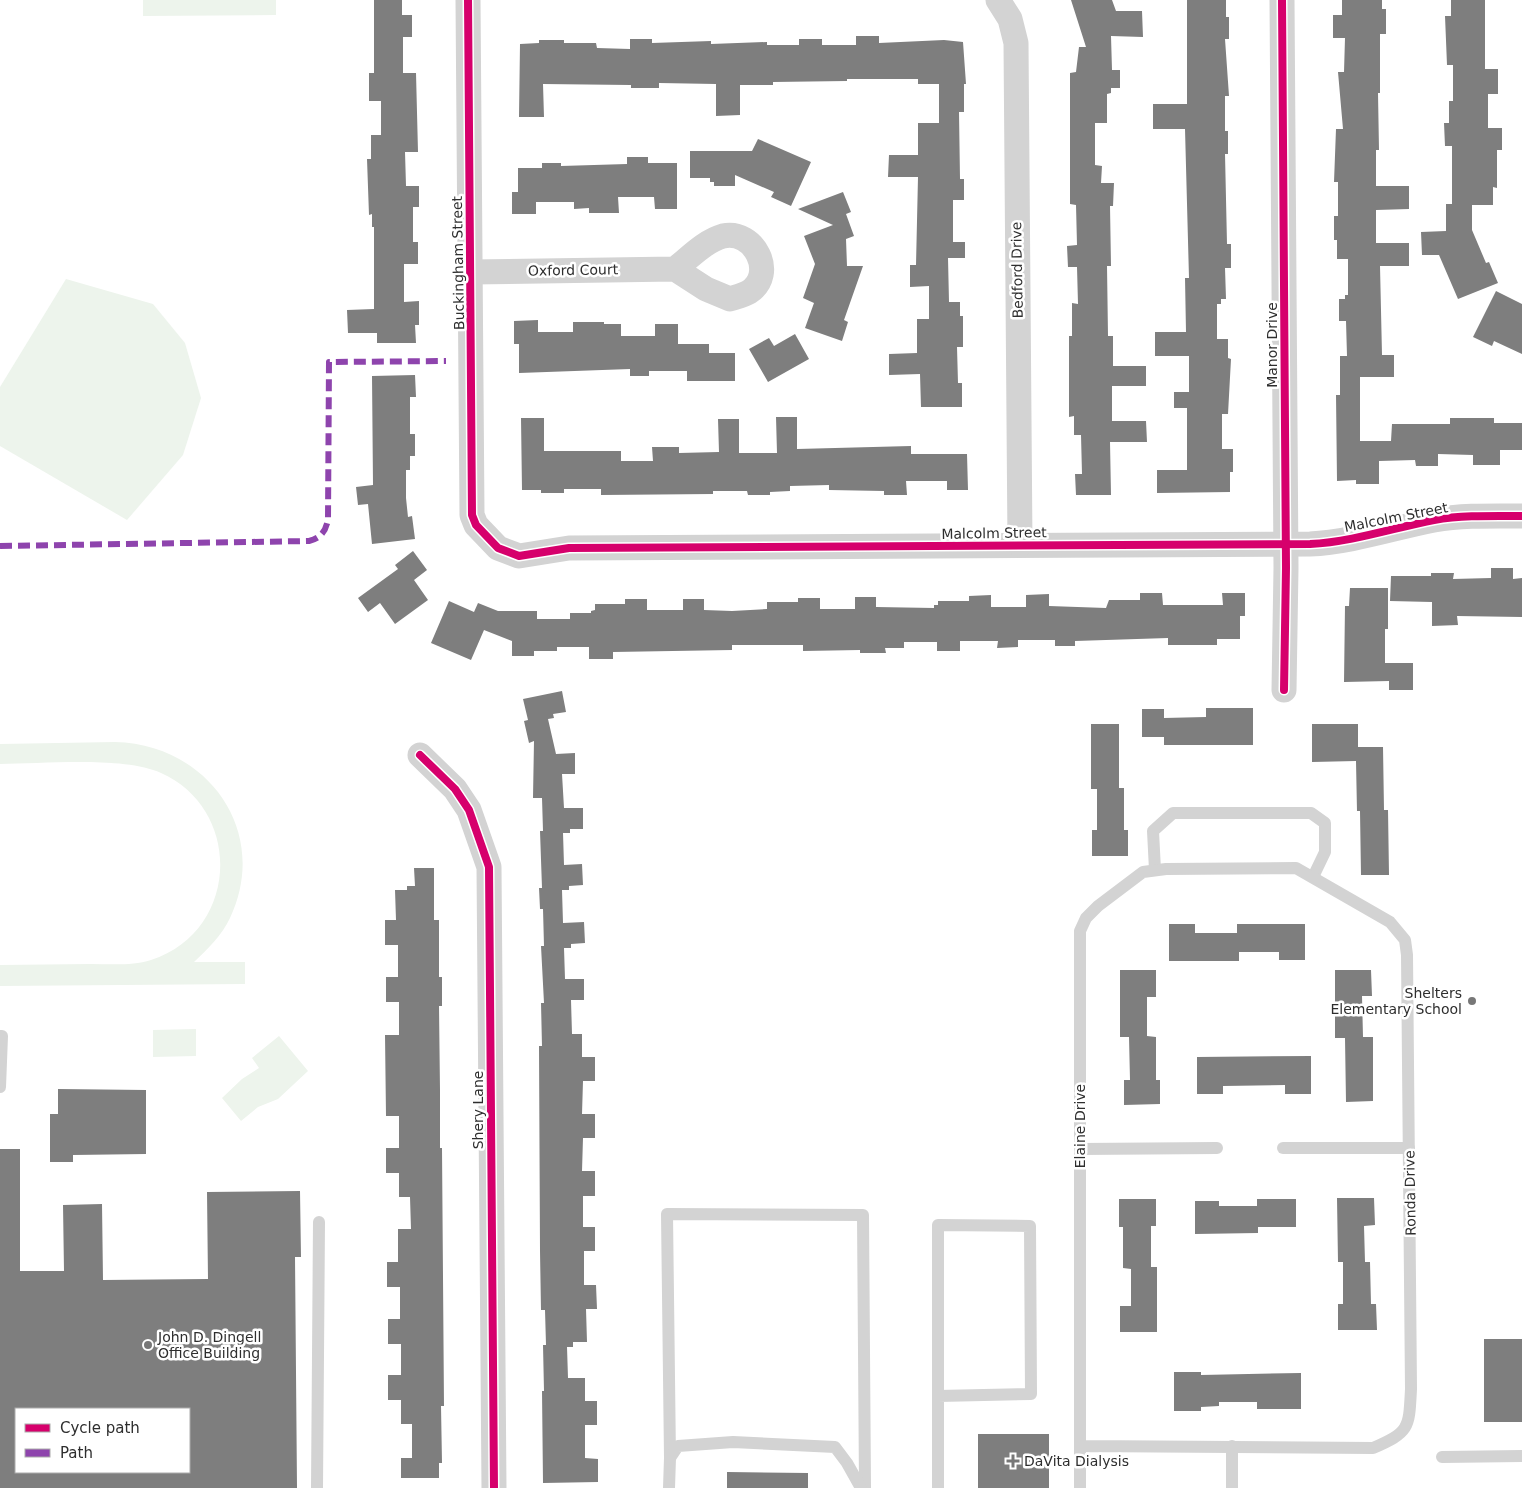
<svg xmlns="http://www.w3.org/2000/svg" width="1522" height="1488" viewBox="0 0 1522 1488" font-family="'DejaVu Sans',sans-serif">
	<rect width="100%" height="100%" fill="#fff"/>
	<g fill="#edf4ec">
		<polygon points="143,0 276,0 276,15 143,16"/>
		<polygon points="66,279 153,304 185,343 201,398 183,455 127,520 0,446 0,387"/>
		<path d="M115 742C207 744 271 831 230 918 222 935 208 949 194 962H245V984L0 986V965C30 965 61 964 91 964 111 964 132 966 151 960 239 932 244 810 161 773 123 756 43 764 0 764V744Z"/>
		<polygon points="196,1029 196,1056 153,1057 153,1030"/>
		<polygon points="279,1036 308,1071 278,1099 258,1107 241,1121 222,1098 242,1079 259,1068 252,1058"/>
	</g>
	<g fill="#7e7e7e" fill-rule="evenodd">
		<polygon points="374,0 402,0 402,15 412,15 412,37 403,37 403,73 416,73 418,152 405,152 406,186 419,186 419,207 413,207 413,242 418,242 418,264 404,264 404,302 419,301 419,325 415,325 416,343 377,343 377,333 348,333 347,310 374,309 374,227 372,227 372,214 369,215 367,159 371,159 371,135 381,135 381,101 369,101 369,73 374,73"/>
		<polygon points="1071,0 1112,0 1116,11 1142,11 1143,37 1111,36 1112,70 1120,70 1120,88 1111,88 1111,93 1107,94 1107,123 1095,123 1095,165 1102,166 1101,183 1114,183 1113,206 1110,206 1111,266 1107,266 1108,336 1113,336 1113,366 1146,366 1146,386 1112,386 1112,421 1146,421 1147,442 1110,442 1111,495 1076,495 1075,474 1082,474 1081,435 1074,435 1074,416 1069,417 1069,336 1072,336 1072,303 1078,304 1077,267 1068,267 1067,246 1077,245 1076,205 1070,204 1070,73 1076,72 1079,47 1086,47"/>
		<polygon points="1187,0 1226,0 1226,17 1229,17 1229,39 1225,39 1229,96 1225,96 1225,131 1228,131 1228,154 1225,154 1227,244 1231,244 1231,268 1225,268 1226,299 1221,299 1221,304 1217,304 1217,339 1228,339 1228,358 1231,359 1228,414 1222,414 1222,449 1233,449 1233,472 1230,472 1230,492 1157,493 1157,470 1187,470 1187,408 1174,408 1174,392 1189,392 1189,356 1155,356 1155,332 1186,332 1185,278 1189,278 1185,129 1153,129 1153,104 1187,104"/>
		<polygon points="1342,0 1382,0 1382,9 1386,9 1386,34 1380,34 1380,93 1378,93 1379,150 1376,150 1376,186 1409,186 1409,209 1376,210 1376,243 1409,243 1409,266 1380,266 1382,355 1394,355 1394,377 1360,377 1360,441 1391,441 1392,424 1450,424 1450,418 1494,418 1494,423 1522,423 1522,450 1500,450 1500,465 1473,465 1473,455 1438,454 1438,466 1416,466 1415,460 1379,461 1379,484 1356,484 1356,480 1337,481 1336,395 1340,395 1340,356 1347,356 1346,321 1339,321 1339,299 1345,299 1345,295 1348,295 1348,259 1337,259 1337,240 1334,240 1334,216 1338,216 1338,182 1334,182 1336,129 1343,129 1338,72 1344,72 1345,38 1333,38 1333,15 1342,15"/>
		<polygon points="1451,0 1485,0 1485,69 1498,69 1498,94 1488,94 1488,128 1502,128 1502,150 1497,150 1497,188 1493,187 1493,205 1472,205 1472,230 1486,263 1489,262 1498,283 1458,299 1439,255 1422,255 1421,232 1446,231 1446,204 1452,204 1452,146 1445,146 1444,123 1449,123 1449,101 1453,101 1453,65 1447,65 1445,16 1451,16"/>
		<polygon points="856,36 879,36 879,43 944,40 963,42 966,84 964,84 964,112 959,112 960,179 964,179 964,200 953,200 953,242 965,242 965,258 948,258 949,302 960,302 960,316 963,316 963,347 957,347 958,383 962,383 962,407 921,407 920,374 889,375 889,354 917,353 917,319 929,319 929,286 910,287 910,265 916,265 918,177 888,177 889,155 918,155 918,123 939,123 939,84 918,84 918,79 847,79 847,81 773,82 773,85 740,85 740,115 716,116 716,84 659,83 659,88 631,88 631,85 543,84 544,117 519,117 520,44 539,43 539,40 564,40 564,43 596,43 597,48 630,49 630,39 652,39 652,43 711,41 711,44 767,42 767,45 799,45 799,39 822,39 822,45 856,45"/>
		<polygon points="758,139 811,162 791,206 771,197 774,192 735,175 735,186 714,186 714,182 710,182 710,178 690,178 690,151 752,151"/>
		<polygon points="627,157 648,157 648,163 677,163 677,209 655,209 654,197 618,197 619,213 589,213 589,208 574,209 574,202 536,202 536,214 512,214 512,192 518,192 518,168 542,168 542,163 561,163 561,166 627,164"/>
		<polygon points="843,192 851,212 846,214 854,236 846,239 847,266 863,266 844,320 848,322 842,341 805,328 814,303 803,298 815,264 804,236 833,225 798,209"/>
		<polygon points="1496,291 1522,304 1522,354 1494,341 1492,346 1473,337"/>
		<polygon points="538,320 538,332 573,332 573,322 604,322 604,324 621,324 621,336 655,336 655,324 678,324 678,344 709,344 709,353 735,353 735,381 687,381 687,371 649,371 649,376 630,376 630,369 519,373 519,344 514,344 514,321"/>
		<polygon points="795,334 809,359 768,382 749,349 769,338 774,346"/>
		<polygon points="415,375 416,397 410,397 410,434 415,434 415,456 410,456 410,470 406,470 406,498 408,517 412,516 415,539 372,544 368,504 358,505 356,487 373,485 372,376"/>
		<polygon points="776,417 797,417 797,449 911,446 911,454 967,454 968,490 947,490 947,481 906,481 907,495 884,495 884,491 829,490 829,485 790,486 790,491 770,492 770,495 748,495 747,491 713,491 713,494 601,495 601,489 564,489 564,493 541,493 541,490 522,490 521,418 544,418 544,451 621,451 621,461 653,461 652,447 679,447 679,453 719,452 718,419 739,419 739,453 777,453"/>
		<polygon points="413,551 427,570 414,580 428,600 395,624 380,603 368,612 358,598 398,569 395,565"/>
		<polygon points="1491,568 1513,568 1513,579 1522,578 1522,617 1457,616 1458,625 1432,626 1432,602 1390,601 1391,576 1431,576 1431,573 1454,573 1453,579 1491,578"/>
		<polygon points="1350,588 1388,588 1388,629 1385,629 1385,663 1413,663 1413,690 1389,690 1389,681 1344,682 1345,606 1349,606"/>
		<polygon points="1140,593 1162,593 1163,605 1223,605 1222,593 1245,593 1245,616 1240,616 1240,639 1217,639 1217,645 1168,645 1168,638 1075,641 1075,646 1055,646 1055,640 1018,640 1018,647 997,648 998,641 960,641 960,651 937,651 937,642 904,642 904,648 885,648 886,653 860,653 860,650 803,651 803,645 732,645 732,650 613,652 613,659 589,659 589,647 557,647 557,651 534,651 534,656 512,656 512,641 484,630 471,660 431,643 449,601 474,612 478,603 498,611 537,611 537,619 570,619 570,613 591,613 591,611 595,610 595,604 625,604 625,599 647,599 647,610 683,610 683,599 704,599 704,610 732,611 767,609 767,602 798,602 798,598 820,598 820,609 855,609 855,597 876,597 876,607 934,608 934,605 938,605 938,601 969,601 969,596 991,595 991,607 1026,607 1026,595 1049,594 1049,606 1106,608 1109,600 1140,600"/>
		<polygon points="562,691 566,712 553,714 554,718 548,719 556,754 575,753 575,774 562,774 564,808 583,808 583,829 570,829 570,833 563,833 564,865 582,864 583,885 569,886 569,890 562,890 563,923 584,922 585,943 571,944 571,948 564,948 565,979 584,979 584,1000 571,1000 572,1034 582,1034 582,1057 595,1057 595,1081 583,1081 582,1114 595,1114 595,1138 583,1138 582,1171 595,1171 595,1196 583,1196 583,1227 595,1227 595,1251 584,1251 584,1285 596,1285 597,1309 586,1309 587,1342 573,1342 573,1347 567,1347 568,1378 585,1378 585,1401 597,1401 597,1425 585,1425 585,1458 598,1459 598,1482 543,1483 542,1391 544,1391 543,1345 546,1345 545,1310 541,1310 540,1251 539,1046 542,1046 541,1003 544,1003 541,946 544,946 543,909 540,909 539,888 542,888 540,831 543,831 542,798 533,798 534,741 529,743 524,721 528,720 523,699"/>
		<polygon points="1206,708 1253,708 1253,745 1164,745 1164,737 1142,737 1142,709 1164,709 1164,718 1206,717"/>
		<polygon points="1091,724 1119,724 1119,788 1124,788 1124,830 1128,830 1128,856 1092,856 1092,830 1097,830 1097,789 1091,789"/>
		<polygon points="1312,724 1358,724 1358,747 1383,747 1384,810 1388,810 1389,875 1361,875 1360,811 1357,811 1356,761 1312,762"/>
		<polygon points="414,868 434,868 434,920 439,920 439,977 442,977 442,1006 439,1006 440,1090 440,1148 442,1148 444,1406 441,1406 442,1463 439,1463 439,1478 401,1478 401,1458 412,1458 412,1424 401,1424 401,1400 388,1400 388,1375 401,1375 401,1344 388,1344 388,1319 400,1319 400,1287 387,1287 387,1262 398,1262 398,1229 411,1229 410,1197 399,1197 399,1173 386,1173 386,1148 399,1148 399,1116 386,1116 385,1035 399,1035 399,1002 386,1002 386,977 398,977 398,945 385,945 385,920 396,920 395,890 407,890 407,886 415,886"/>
		<polygon points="1169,924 1195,924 1195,933 1237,933 1237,924 1305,924 1305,960 1279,960 1279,952 1239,952 1239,961 1169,961"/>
		<polygon points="1120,970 1156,970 1156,997 1147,997 1147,1036 1156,1037 1156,1080 1160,1080 1160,1104 1124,1105 1124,1080 1130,1080 1129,1037 1120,1037"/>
		<polygon points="1335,970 1371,970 1372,996 1362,996 1363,1037 1373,1037 1373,1101 1346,1102 1345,1038 1335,1038"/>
		<polygon points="1311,1056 1311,1094 1285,1094 1285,1085 1223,1086 1223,1094 1197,1094 1197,1057"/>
		<polygon points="58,1089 146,1090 146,1154 73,1155 73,1162 50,1162 50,1114 58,1114"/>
		<path d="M0 1149H20V1271H64L63 1205 102 1204 103 1280 208 1279 207 1192 300 1191 301 1257H295L297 1488H0ZM16 1409H189V1472H16Z"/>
		<polygon points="1337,1198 1374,1198 1375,1225 1364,1226 1365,1262 1370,1262 1371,1304 1376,1304 1377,1330 1338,1330 1338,1304 1343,1304 1343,1262 1338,1262"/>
		<polygon points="1119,1199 1156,1199 1156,1226 1151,1226 1151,1267 1157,1267 1157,1332 1120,1332 1120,1306 1131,1306 1131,1269 1123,1268 1123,1227 1119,1227"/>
		<polygon points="1257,1199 1296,1199 1296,1227 1258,1227 1258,1233 1195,1234 1195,1201 1219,1201 1219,1206 1257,1206"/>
		<rect x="1484" y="1339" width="38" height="83"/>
		<polygon points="1174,1372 1201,1372 1201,1375 1301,1373 1301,1409 1257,1409 1257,1402 1219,1402 1219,1406 1201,1407 1201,1411 1174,1411"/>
		<rect x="978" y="1434" width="71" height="54"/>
		<polygon points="727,1472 808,1473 808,1488 727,1488"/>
	</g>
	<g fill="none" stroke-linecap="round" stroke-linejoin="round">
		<g stroke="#d3d3d3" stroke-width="12">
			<polyline points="1155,870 1153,831 1173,813 1311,813 1325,823 1325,852 1313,877"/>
			<polyline points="0,1036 2,1036 0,1087"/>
			<polyline points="1283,1148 1409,1148"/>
			<polyline points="1080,1149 1217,1148"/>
			<path d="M1080 1446 1373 1448C1410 1432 1409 1428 1411 1389L1407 955 1405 940 1390 922 1296 868 1166 869 1143 872 1098 906 1086 918 1080 931V1488"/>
			<polyline points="1442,1457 1522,1456"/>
			<polyline points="670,1458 667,1214 863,1215 865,1488"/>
			<polyline points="317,1488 319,1222"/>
			<polyline points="669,1488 670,1458 678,1446 733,1442 835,1447 847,1463 861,1488"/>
			<polyline points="938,1488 938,1225 1030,1226 1031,1394 938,1396"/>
			<polyline points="1232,1488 1232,1446"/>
		</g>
		<g stroke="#d3d3d3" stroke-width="25">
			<path d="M468 0 472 515 476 525 498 548 519 556 569 548 1310 544C1352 542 1393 528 1434 520 1463 515 1493 516 1522 516"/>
			<polyline points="998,0 1010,19 1016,43 1020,545"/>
			<polyline points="1282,0 1286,568 1284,690"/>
			<path d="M471 272 675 269 706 289 730 299C736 297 744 295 749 292 777 274 754 229 723 236 705 241 689 258 675 269"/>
			<polyline points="420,755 455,789 469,810 489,867 494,1488"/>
		</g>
		<path stroke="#8e44ad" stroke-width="6" stroke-dasharray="12 6" stroke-linecap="butt" d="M0 546 309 541C321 538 326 531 328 519L329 362 446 361"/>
		<defs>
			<g id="cycleway">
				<path d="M468 0 472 515 476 525 498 548 519 556 569 548 1310 544C1352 542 1393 528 1434 520 1463 515 1493 516 1522 516"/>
				<polyline points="1282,0 1286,568 1284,690"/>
				<polyline points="420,755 455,789 469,810 489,867 494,1488"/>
			</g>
		</defs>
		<use href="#cycleway" stroke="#fff" stroke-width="11"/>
		<use href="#cycleway" stroke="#d6006c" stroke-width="8"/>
	</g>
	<g fill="#777" stroke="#fff" stroke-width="2">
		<circle cx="1472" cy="1001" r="5"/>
		<circle cx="148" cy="1345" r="5"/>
		<path d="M1010.5 1453.5h5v5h5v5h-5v5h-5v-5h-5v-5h5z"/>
	</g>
	<g text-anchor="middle" stroke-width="5" stroke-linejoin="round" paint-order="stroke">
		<g font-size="14" fill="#2e2e2e" stroke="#fff">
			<text transform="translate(458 263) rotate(-91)" y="5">Buckingham Street</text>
			<text transform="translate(573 270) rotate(-1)" y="5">Oxford Court</text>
			<text transform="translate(1017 270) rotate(-91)" y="5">Bedford Drive</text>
			<text transform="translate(1272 345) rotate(-90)" y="5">Manor Drive</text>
			<text transform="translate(1396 517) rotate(-11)" y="5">Malcolm Street</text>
			<text transform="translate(994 533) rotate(-1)" y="5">Malcolm Street</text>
			<text transform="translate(478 1110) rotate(-90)" y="5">Shery Lane</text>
			<text transform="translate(1080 1126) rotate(-90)" y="5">Elaine Drive</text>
			<text transform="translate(1410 1193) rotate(-91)" y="5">Ronda Drive</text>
		</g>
		<g font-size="14" fill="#2e2e2e" stroke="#fff" text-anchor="start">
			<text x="1462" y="998" text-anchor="end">Shelters<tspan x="1462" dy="16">Elementary School</tspan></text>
			<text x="158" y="1342">John D. Dingell<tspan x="158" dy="16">Office Building</tspan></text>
			<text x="1024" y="1466">DaVita Dialysis</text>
		</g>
	</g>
	<rect x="15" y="1408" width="175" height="65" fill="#ffffff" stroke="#ababab"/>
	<rect x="25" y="1424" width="25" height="8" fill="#d6006c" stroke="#ababab"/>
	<text x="60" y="1433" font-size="15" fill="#2e2e2e">Cycle path</text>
	<rect x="25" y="1449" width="25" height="8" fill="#8e44ad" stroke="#ababab"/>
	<text x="60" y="1458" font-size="15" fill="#2e2e2e">Path</text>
</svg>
